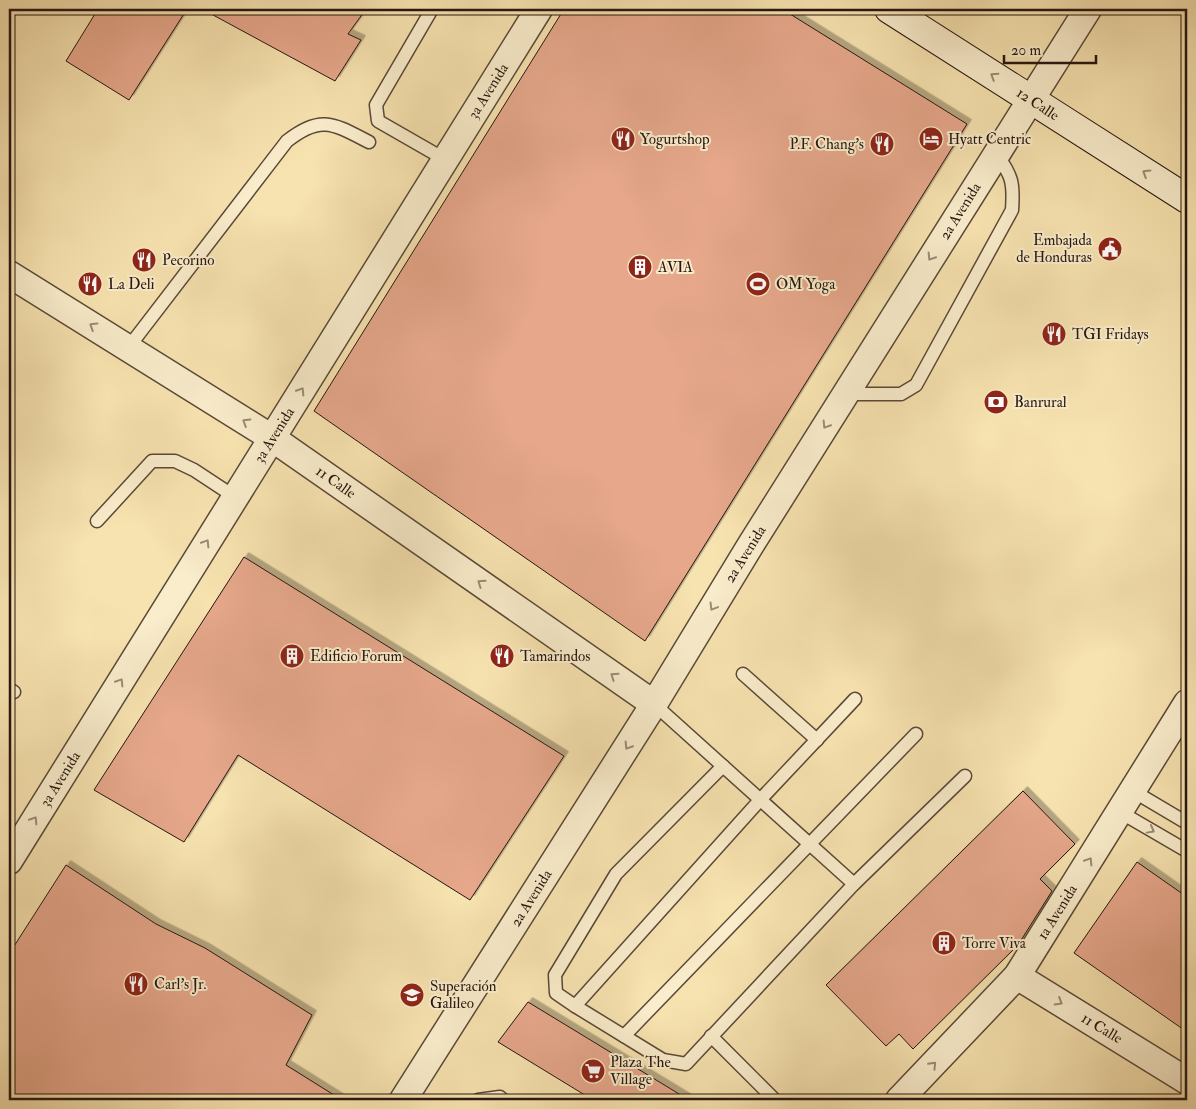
<svg xmlns="http://www.w3.org/2000/svg" width="1196" height="1109" viewBox="0 0 1196 1109" font-family="'IM FELL Double Pica',serif">
	<defs>
		<filter id="shadow"><feDropShadow dx="4.5" dy="-4.5" stdDeviation="0" flood-color="#0004"/></filter>
	</defs>
	<rect width="100%" height="100%" fill="#f7e3b0"/>
	<filter id="stains"><feTurbulence type="fractalNoise" baseFrequency=".004" numOctaves="4"/><feColorMatrix values="0 0 0 0 .2 0 0 0 0 .09 0 0 0 0 .02 0 0 0 .5 -.17"/></filter>
	<radialGradient id="worn" r=".72"><stop offset=".6" stop-color="#630" stop-opacity="0"/><stop offset="1" stop-color="#630" stop-opacity=".3"/></radialGradient>
	<g fill="#e6a78b" stroke="#261610" filter="url(#shadow)">
		<polygon points="98,9 187,9 129,100 66,61"/>
		<polygon points="202,9 366,9 348,34 361,40 335,81"/>
		<polygon points="564,9 782,9 967,124 645,641 314,411"/>
		<polygon points="244,557 564,756 470,900 238,755 184,842 94,790"/>
		<polygon points="1023,791 1075,844 1040,879 1052,891 1018,945 913,1049 899,1034 886,1046 826,985"/>
		<polygon points="1137,862 1187,897 1187,1032 1074,953"/>
		<polygon points="66,865 156,924 205,948 312,1015 286,1065 342,1100 9,1100 9,954"/>
		<polygon points="528,1002 689,1100 593,1100 498,1042"/>
	</g>
	<g fill="none" stroke-linecap="round" stroke-linejoin="round">
		<defs>
			<g id="lane">
				<polyline points="432,9 376,105 378,121 446,160"/>
				<path d="M128 348 287 141C321 114 334 124 369 142"/>
				<path d="M845 394H901L916 385 1012 210C1014 182 1012 176 996 153"/>
				<polyline points="97,521 152,461 175,461 194,470 235,497"/>
				<polyline points="743,674 817,740"/>
				<polyline points="9,689 14,692"/>
				<polyline points="855,699 760,800 575,1006 663,1060 686,1064 854,884 965,776"/>
				<polyline points="654,704 854,884"/>
				<polyline points="1133,791 1187,823"/>
				<polyline points="1120,812 1187,851"/>
				<polyline points="575,1006 556,993 555,975 616,874 723,766"/>
				<polyline points="624,1036 916,734"/>
				<polyline points="711,1036 775,1100"/>
				<polyline points="478,1100 500,1097 503,1100"/>
			</g>
			<g id="street">
				<polyline points="9,274 272,438 654,704"/>
				<polyline points="9,861 539,9"/>
				<polyline points="1017,976 1187,1081"/>
				<polyline points="403,1100 654,704 750,546 1088,9"/>
				<polyline points="899,1100 1017,976 1187,703"/>
			</g>
			<polyline id="secondary" points="889,9 1187,199"/>
		</defs>
		<use href="#lane" stroke="#5a4938" stroke-width="15"/>
		<use href="#street" stroke="#5a4938" stroke-width="29"/>
		<use href="#secondary" stroke="#261610" stroke-width="30"/>
		<use href="#lane" stroke="#faedcc" stroke-width="12"/>
		<use href="#street" stroke="#faedcc" stroke-width="26"/>
		<use href="#secondary" stroke="#faedcc" stroke-width="28"/>
	</g>
	<defs><path id="oneway-chevron" d="M-2-3.5L2.5 0L-2 3.5" fill="none" stroke-width="1.6" stroke-linecap="round" stroke-linejoin="round" transform="scale(1.25)"/></defs>
	<g stroke="#9b8c77">
		<use href="#oneway-chevron" transform="translate(994 76) rotate(-147)"/>
		<use href="#oneway-chevron" transform="translate(1146 173) rotate(-148)"/>
		<use href="#oneway-chevron" transform="translate(931 257) rotate(122)"/>
		<use href="#oneway-chevron" transform="translate(93 326) rotate(-148)"/>
		<use href="#oneway-chevron" transform="translate(301 391) rotate(-58)"/>
		<use href="#oneway-chevron" transform="translate(246 422) rotate(-148)"/>
		<use href="#oneway-chevron" transform="translate(826 425) rotate(122)"/>
		<use href="#oneway-chevron" transform="translate(206 543) rotate(-58)"/>
		<use href="#oneway-chevron" transform="translate(481 583) rotate(-145)"/>
		<use href="#oneway-chevron" transform="translate(713 607) rotate(121)"/>
		<use href="#oneway-chevron" transform="translate(614 676) rotate(-145)"/>
		<use href="#oneway-chevron" transform="translate(120 682) rotate(-58)"/>
		<use href="#oneway-chevron" transform="translate(628 746) rotate(122)"/>
		<use href="#oneway-chevron" transform="translate(34 820) rotate(-58)"/>
		<use href="#oneway-chevron" transform="translate(1151 830) rotate(29)"/>
		<use href="#oneway-chevron" transform="translate(1089 861) rotate(-58)"/>
		<use href="#oneway-chevron" transform="translate(1059 1002) rotate(31)"/>
		<use href="#oneway-chevron" transform="translate(933 1065) rotate(-46)"/>
	</g>
	<defs>
		<symbol id="restaurant-disc" viewBox="-11 -11 22 22"><circle r="9.5" fill="#8f2418" stroke="#faedcc"/><path d="M-5-6h1v4h1v-4h1v4h1v-4h1v5L-1.5 .5V6h-2V.5L-5-1ZM5-6V6H3V1.5H1.5Q1.5-4 5-6Z" fill="#fff"/></symbol>
		<symbol id="hotel-disc" viewBox="-11 -11 22 22"><circle r="9.5" fill="#8f2418" stroke="#faedcc"/><path d="M-6-4.5h1.5V1H6V5H4.5V3h-9V5H-6ZM-4 0a1.8 1.8 0 1 1 3.6 0ZM.5 0V-2.5h3Q6-2.5 6 0Z" fill="#fff"/></symbol>
		<symbol id="civic-disc" viewBox="-11 -11 22 22"><circle r="9.5" fill="#8f2418" stroke="#faedcc"/><path d="M-.6-6.5H3V-4.5H.6V-3L4-1V1h2V6H-6V1h2V-1L-.6-3ZM-1.2 2.5V6h2.4V2.5Z" fill="#fff"/></symbol>
		<symbol id="building-disc" viewBox="-11 -11 22 22"><circle r="9.5" fill="#8f2418" stroke="#faedcc"/><path d="M-4-6H4V6H1V3H-1V6H-4ZM-2.5-4.3h1.7v1.8h-1.7ZM.8-4.3h1.7v1.8H.8ZM-2.5-1h1.7V.8h-1.7ZM.8-1h1.7V.8H.8Z" fill="#fff"/></symbol>
		<symbol id="stadium-disc" viewBox="-11 -11 22 22"><circle r="9.5" fill="#8f2418" stroke="#faedcc"/><path d="M0-5a6.5 5 0 1 0 0 10a6.5 5 0 1 0 0-10ZM-3.5-1.8h7v3.6h-7Z" fill="#fff"/></symbol>
		<symbol id="bank-disc" viewBox="-11 -11 22 22"><circle r="9.5" fill="#8f2418" stroke="#faedcc"/><path d="M-6-4H6V4H-6ZM0-2.3a2.3 2.3 0 1 0 0 4.6a2.3 2.3 0 1 0 0-4.6Z" fill="#fff"/></symbol>
		<symbol id="university-disc" viewBox="-11 -11 22 22"><circle r="9.5" fill="#8f2418" stroke="#faedcc"/><path d="M0-5L7-2L0 1L-7-2ZM-4 1L0 2.5L4 1V4Q0 6-4 4Z" fill="#fff"/></symbol>
		<symbol id="supermarket-disc" viewBox="-11 -11 22 22"><circle r="9.5" fill="#8f2418" stroke="#faedcc"/><path d="M-6-5.5h2.5l.6 2H6L4.5 2H-2.5L-4.4-4H-6ZM-1.5 3.2a1.3 1.3 0 1 0 .1 0ZM3 3.2a1.3 1.3 0 1 0 .1 0Z" fill="#fff"/></symbol>
	</defs>
	<g fill-rule="evenodd">
		<use href="#restaurant-disc" x="609" y="125" width="28" height="28"/>
		<use href="#hotel-disc" x="917" y="125" width="28" height="28"/>
		<use href="#restaurant-disc" x="868" y="130" width="28" height="28"/>
		<use href="#civic-disc" x="1096" y="235" width="28" height="28"/>
		<use href="#restaurant-disc" x="130" y="246" width="28" height="28"/>
		<use href="#building-disc" x="626" y="253" width="28" height="28"/>
		<use href="#restaurant-disc" x="76" y="270" width="28" height="28"/>
		<use href="#stadium-disc" x="744" y="270" width="28" height="28"/>
		<use href="#restaurant-disc" x="1040" y="320" width="28" height="28"/>
		<use href="#bank-disc" x="982" y="388" width="28" height="28"/>
		<use href="#building-disc" x="278" y="642" width="28" height="28"/>
		<use href="#restaurant-disc" x="488" y="642" width="28" height="28"/>
		<use href="#building-disc" x="930" y="929" width="28" height="28"/>
		<use href="#restaurant-disc" x="122" y="970" width="28" height="28"/>
		<use href="#university-disc" x="398" y="981" width="28" height="28"/>
		<use href="#supermarket-disc" x="579" y="1057" width="28" height="28"/>
	</g>
	<g text-anchor="middle" stroke-width="4" stroke-linejoin="round" paint-order="stroke">
		<g font-size="15" fill="#261610" stroke="#faedcc">
			<text transform="translate(488 91) rotate(-58)" y="5">3a Avenida</text>
			<text transform="translate(1038 104) rotate(33)" y="5">12 Calle</text>
			<text transform="translate(960 211) rotate(-58)" y="5">2a Avenida</text>
			<text transform="translate(274 435) rotate(-58)" y="5">3a Avenida</text>
			<text transform="translate(336 482) rotate(35)" y="5">11 Calle</text>
			<text transform="translate(745 554) rotate(-58)" y="5">2a Avenida</text>
			<text transform="translate(60 779) rotate(-58)" y="5">3a Avenida</text>
			<text transform="translate(531 898) rotate(-58)" y="5">2a Avenida</text>
			<text transform="translate(1057 912) rotate(-58)" y="5">1a Avenida</text>
			<text transform="translate(1102 1028) rotate(31)" y="5">11 Calle</text>
		</g>
		<g font-size="15" fill="#261610" stroke="#faedcc" text-anchor="start">
			<text x="640" y="144">Yogurtshop</text>
			<text x="948" y="144">Hyatt Centric</text>
			<text x="864" y="149" text-anchor="end">P.F. Chang's</text>
			<text x="1092" y="245" text-anchor="end">Embajada<tspan x="1092" dy="17">de Honduras</tspan></text>
			<text x="162" y="265">Pecorino</text>
			<text x="658" y="272">AVIA</text>
			<text x="108" y="289">La Deli</text>
			<text x="776" y="289">OM Yoga</text>
			<text x="1072" y="339">TGI Fridays</text>
			<text x="1014" y="407">Banrural</text>
			<text x="310" y="661">Edificio Forum</text>
			<text x="520" y="661">Tamarindos</text>
			<text x="962" y="948">Torre Viva</text>
			<text x="154" y="989">Carl's Jr.</text>
			<text x="430" y="991">Superación<tspan x="430" dy="17">Galileo</tspan></text>
			<text x="610" y="1067">Plaza The<tspan x="610" dy="17">Village</tspan></text>
		</g>
	</g>
	<rect width="1196" height="1109" fill="none" stroke="#f7e3b0" stroke-width="30"/>
	<rect x="10" y="10" width="1176" height="1089" fill="none" stroke="#261610" stroke-width="2.5"/>
	<rect x="15" y="15" width="1166" height="1079" fill="none" stroke="#261610"/>
	<path d="M1004 55v8h92v-8" fill="none" stroke="#261610" stroke-width="2.5"/>
	<text x="1011" y="55" font-size="15" fill="#261610" stroke="#faedcc" stroke-width="4" paint-order="stroke">20 m</text>
	<rect width="100%" height="100%" filter="url(#stains)"/>
	<rect width="100%" height="100%" fill="url(#worn)"/>
</svg>
